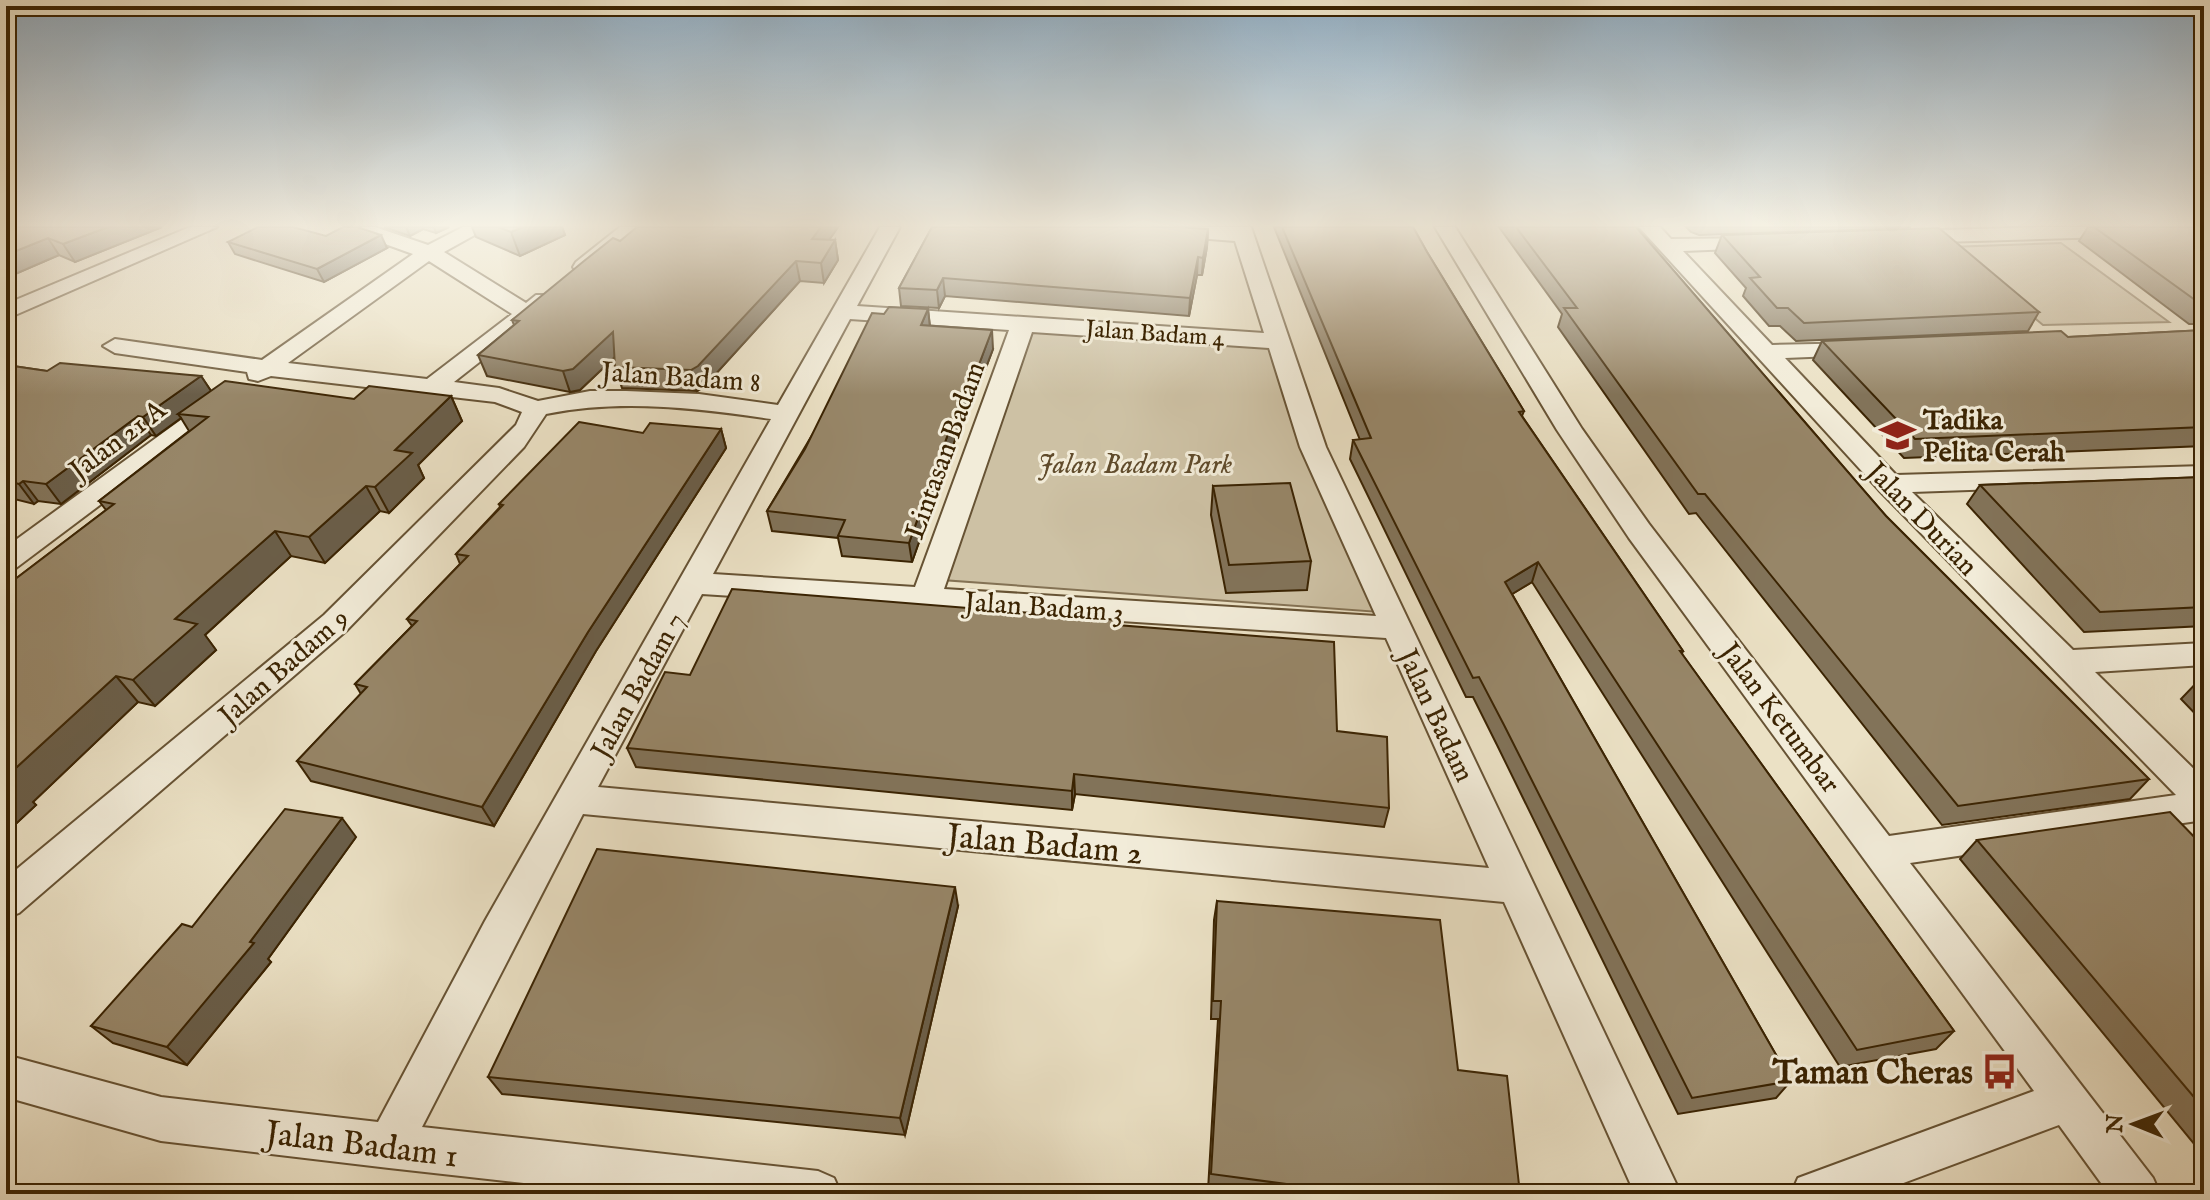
<svg xmlns="http://www.w3.org/2000/svg" width="2210" height="1200" viewBox="0 0 2210 1200" font-family="'IM FELL English',serif">
	<rect width="100%" height="100%" fill="#ebe1c5"/>
	<filter id="stains"><feTurbulence type="fractalNoise" baseFrequency=".0025" numOctaves="4"/><feColorMatrix values="0 0 0 0 .2 0 0 0 0 .09 0 0 0 0 .02 0 0 0 .5 -.17"/></filter>
	<radialGradient id="worn" r=".72"><stop offset=".6" stop-color="#630" stop-opacity="0"/><stop offset="1" stop-color="#630" stop-opacity=".3"/></radialGradient>
	<g fill="#cdc1a4" stroke="#847254" stroke-width="2">
		<polygon points="2061,243 2169,322 2043,325 1949,247"/>
		<polygon points="1023,324 1276,341 1379,612 942,580"/>
	</g>
	<g fill="none" stroke-linecap="round" stroke-linejoin="round">
		<defs>
			<g id="minor">
				<polygon points="190,227 217,227 6,319 6,304"/>
				<path d="M346 227H375L428 245 463 227H489L444 252 526 303 536 295H552L555 300 552 305 454 382 499 388 538 401 590 391H626L699 394 778 405 880 227H900L857 306 1264 333 1235 241 1133 233 1123 227H1251L1326 447 1681 1194H1635L1504 902 583 814 422 1127 818 1171 834 1178 841 1194H622L389 1168 161 1141 6 1097V1055L161 1097 378 1122 485 921 771 419C695 408 621 399 546 414L524 447 346 631 19 913 6 918V878L324 615 516 425 522 412 495 402 271 376 258 381 249 379 247 372 115 353 103 346 115 339 262 360 413 254 349 231ZM429 261 512 314 427 379 288 363ZM850 319 1009 330 915 587 713 574ZM1032 332 1269 348 1300 447 1376 616 944 589ZM702 594 1386 638 1489 868 598 787Z"/>
				<polygon points="620,227 642,227 592,272 576,272 573,267 576,262"/>
				<polygon points="1435,227 1455,227 1582,429 1649,524 1889,836 2176,795 1879,490 1639,227 1660,227 1671,239 1765,238 1768,242 1758,248 1683,251 1772,345 1866,343 1870,348 1866,353 1858,355 1785,358 1896,475 2204,466 2204,482 1912,492 2073,650 2204,643 2204,665 2095,672 2204,779 2204,820 1910,863 2153,1178 2160,1194 2109,1194 2059,1125 1874,1194 1791,1194 1798,1178 2034,1091 1629,538 1557,430"/>
				<polygon points="2040,227 2204,227 2204,234 1906,243 1896,237 1906,231"/>
				<polygon points="220,396 232,403 229,408 16,568 6,571 6,547 211,398"/>
			</g>
		</defs>
		<use href="#minor" stroke="#675334" stroke-width="4"/>
		<use href="#minor" fill="#f2ecd9" fill-rule="evenodd"/>
	</g>
	<g fill="#827359" stroke="#3b2403" stroke-width="2">
		<polygon points="6,227 162,227 75,262 59,255 6,278"/>
		<polygon points="384,227 449,227 436,233 423,229 410,236"/>
		<polygon points="472,227 562,227 565,235 520,256 476,237"/>
		<polygon points="838,227 829,240 835,240 838,260 824,283 800,281 703,388 697,391 622,388 615,367 614,358 580,390 570,392 487,376 478,355 514,325 512,320 620,241"/>
		<polygon points="932,227 1208,229 1207,247 1202,275 1197,275 1189,316 945,296 939,308 901,306 899,288"/>
		<polygon points="1274,227 1413,227 1427,252 1524,411 1522,416 1683,651 1682,654 1954,1031 1936,1049 1840,1067 1532,582 1512,594 1791,1081 1776,1098 1678,1114 1497,745 1473,697 1466,697 1350,459 1353,440 1360,440"/>
		<polygon points="1499,227 1636,227 1886,516 2149,779 2130,799 1942,825 1696,513 1689,514 1558,327 1562,314"/>
		<polygon points="1686,227 1910,227 1910,228 1699,235 1691,232"/>
		<polygon points="2088,227 2204,227 2204,324 2189,324 2079,241"/>
		<polygon points="1722,235 2039,312 2028,331 1796,341 1780,326 1769,326 1743,296 1746,288 1715,253"/>
		<polygon points="326,236 387,248 324,282 235,254 228,242"/>
		<polygon points="928,309 930,326 993,349 979,386 974,386 912,562 842,556 838,538 772,531 767,511 884,314"/>
		<polygon points="2204,330 2204,446 1904,458 1813,360 1822,341 2068,337"/>
		<polygon points="6,365 47,371 201,376 211,391 354,399 451,396 462,421 418,465 424,478 389,513 380,511 325,563 291,556 205,635 216,650 155,706 138,702 33,802 36,805 6,833 6,579 14,580 106,510 99,501 189,431 181,418 156,436 151,435 61,504 38,501 34,504 6,497"/>
		<polygon points="721,429 726,448 596,651 494,826 311,781 297,761 361,694 355,684 412,626 407,619 460,564 456,554 500,507 499,504 643,433"/>
		<polygon points="2204,477 2204,626 2084,632 1967,504 1980,485"/>
		<polygon points="1213,486 1311,561 1307,590 1226,593 1211,515"/>
		<polygon points="1118,625 1337,731 1389,808 1384,827 1075,794 1072,810 636,767 627,748 690,675"/>
		<polygon points="2202,677 2204,677 2204,723 2181,699"/>
		<polygon points="356,837 268,959 271,962 187,1065 113,1043 91,1026 192,927"/>
		<polygon points="1977,840 2204,847 2204,1156 1960,859"/>
		<polygon points="1217,901 1458,1070 1520,1194 1240,1194 1208,1190 1218,1019 1211,1019 1214,920"/>
		<polygon points="958,906 905,1135 502,1094 488,1077"/>
	</g>
	<g fill="#6a5e49" stroke="#3b2403" stroke-width="2">
		<polygon points="108,227 162,227 75,262 63,244"/>
		<polygon points="406,227 422,227 423,229 410,236"/>
		<polygon points="434,227 449,227 436,233"/>
		<polygon points="523,227 562,227 565,235 520,256 511,232"/>
		<polygon points="821,227 838,227 816,259 812,239"/>
		<polygon points="1208,229 1207,247 1202,275 1203,258"/>
		<polygon points="381,235 387,248 324,282 317,269"/>
		<polygon points="48,238 59,255 6,278 6,255"/>
		<polygon points="835,240 838,260 824,283 821,263"/>
		<polygon points="1198,257 1197,275 1189,316 1190,298"/>
		<polygon points="796,261 800,281 703,388 697,391 691,370"/>
		<polygon points="943,278 945,296 939,308 937,290"/>
		<polygon points="928,309 930,328 921,325"/>
		<polygon points="992,330 993,349 979,386 978,367"/>
		<polygon points="613,332 620,352 580,390 570,392 563,371"/>
		<polygon points="972,367 974,386 912,562 909,543"/>
		<polygon points="201,376 213,394 178,414 181,418 156,436 143,417"/>
		<polygon points="451,396 462,421 418,465 424,478 389,513 375,487 395,450"/>
		<polygon points="138,416 151,435 61,504 46,484"/>
		<polygon points="721,429 726,448 596,651 494,826 482,807 588,632"/>
		<polygon points="23,481 38,501 34,504 19,484"/>
		<polygon points="366,486 380,511 325,563 309,537"/>
		<polygon points="275,531 291,556 205,635 216,650 155,706 133,680 175,619"/>
		<polygon points="1538,562 1532,582 1499,602 1505,582"/>
		<polygon points="116,676 138,702 33,802 36,805 6,833 6,777"/>
		<polygon points="1074,774 1075,794 1072,810 1072,791"/>
		<polygon points="342,818 356,837 268,959 271,962 187,1065 167,1047 250,942"/>
		<polygon points="955,887 958,906 905,1135 900,1118"/>
	</g>
	<g fill="#978668" stroke="#3b2403" stroke-width="2">
		<polygon points="6,227 108,227 63,244 48,238 6,255"/>
		<polygon points="258,227 293,227 326,236 343,227 357,227 381,235 317,269 228,242"/>
		<polygon points="498,227 523,227 511,232"/>
		<polygon points="637,227 821,227 812,239 835,240 821,263 796,261 698,366 691,370 615,367 613,332 573,369 563,371 478,355 519,321 512,320 584,261 613,238 620,241"/>
		<polygon points="932,227 1178,227 1208,229 1203,258 1198,257 1190,298 943,278 937,290 899,288"/>
		<polygon points="1282,227 1413,227 1427,252 1524,411 1519,412 1683,651 1680,651 1954,1031 1857,1050 1538,562 1505,582 1791,1081 1692,1098 1504,725 1479,677 1473,678 1353,440 1371,438"/>
		<polygon points="1516,227 1636,227 1886,516 2149,779 1958,806 1705,494 1698,494 1564,308 1577,308"/>
		<polygon points="2094,227 2204,227 2204,305 2202,305"/>
		<polygon points="1939,228 2039,312 1804,323 1788,308 1777,308 1750,278 1760,277 1722,235"/>
		<polygon points="889,307 928,309 921,325 992,330 978,367 972,367 909,543 838,536 845,520 767,511 805,449 872,313 884,314"/>
		<polygon points="2204,330 2204,427 1915,439 1822,341 2061,331 2068,337"/>
		<polygon points="60,363 201,376 143,417 138,416 46,484 23,481 19,484 6,481 6,365 47,371"/>
		<polygon points="225,381 354,399 369,386 451,396 395,450 412,453 375,487 366,486 309,537 275,531 175,619 197,624 133,680 116,676 6,777 6,579 14,580 114,504 99,501 208,417 178,414"/>
		<polygon points="579,422 643,433 650,423 721,429 588,632 482,807 297,761 367,687 355,684 417,621 407,619 468,556 456,554 503,505 499,504"/>
		<polygon points="2204,477 2204,607 2100,612 1980,485"/>
		<polygon points="1290,483 1311,561 1229,565 1213,486"/>
		<polygon points="732,589 1118,620 1117,625 1334,642 1337,731 1387,737 1389,808 1074,774 1072,791 627,748 665,672 690,675"/>
		<polygon points="285,809 342,818 250,942 254,943 167,1047 91,1026 182,924 192,927"/>
		<polygon points="2170,812 2204,847 2204,1109 1977,840"/>
		<polygon points="597,849 955,887 900,1118 488,1077"/>
		<polygon points="1217,901 1440,920 1458,1070 1507,1076 1520,1194 1361,1194 1211,1174 1221,1001 1213,1001"/>
	</g>
	<linearGradient id="sky" x2="0" y2="1"><stop stop-color="#91acc0"/><stop offset="0.57" stop-color="#f6f2e5"/><stop offset="1" stop-color="#f6f2e5" stop-opacity="0"/></linearGradient>
	<rect width="2210" height="395" fill="url(#sky)"/>
	<defs>
		<symbol id="school-bare" viewBox="-9 -9 18 18"><path d="M0-5L7-2L0 1L-7-2ZM-4 1L0 2.5L4 1V4Q0 6-4 4Z" fill="#8f2418" stroke="#f2ecd9" stroke-width="2.5" paint-order="stroke"/></symbol>
		<symbol id="bus-bare" viewBox="-9 -9 18 18"><path d="M-5-6H5V4H4V6H2V4H-2V6H-4V4H-5ZM-3.5-4V0h7V-4ZM-3.5 1.2v1.5H-2V1.2ZM2 1.2v1.5H3.5V1.2Z" fill="#8f2418" stroke="#f2ecd9" stroke-width="2.5" paint-order="stroke"/></symbol>
	</defs>
	<g fill-rule="evenodd">
		<use href="#school-bare" x="1872" y="410" width="51" height="51"/>
		<use href="#bus-bare" x="1974" y="1046" width="51" height="51"/>
	</g>
	<g text-anchor="middle" stroke-width="6" stroke-linejoin="round" paint-order="stroke">
		<g font-size="24" fill="#3b2403" stroke="#f2ecd9">
			<text transform="translate(1155 333) rotate(4)" y="8">Jalan Badam 4</text>
		</g>
		<g font-size="28" fill="#3b2403" stroke="#f2ecd9">
			<text transform="translate(681 376) rotate(4)" y="10">Jalan Badam 8</text>
			<text transform="translate(117 439) rotate(-37)" y="10">Jalan 21 A</text>
			<text transform="translate(944 450) rotate(-70)" y="10">Lintasan Badam</text>
			<text transform="translate(1923 518) rotate(46)" y="10">Jalan Durian</text>
			<text transform="translate(1044 606) rotate(4)" y="10">Jalan Badam 3</text>
			<text transform="translate(283 666) rotate(-41)" y="10">Jalan Badam 9</text>
			<text transform="translate(637 685) rotate(-61)" y="10">Jalan Badam 7</text>
			<text transform="translate(1437 715) rotate(65)" y="10">Jalan Badam</text>
			<text transform="translate(1781 717) rotate(53)" y="10">Jalan Ketumbar</text>
		</g>
		<g font-size="28" font-weight="bold" fill="#3b2403" stroke="#f2ecd9" text-anchor="start">
			<text x="1923" y="429">Tadika<tspan x="1923" dy="32">Pelita Cerah</tspan></text>
		</g>
		<g font-size="28" font-style="italic" fill="#604b2b" stroke="#f2ecd9">
			<text x="1135" y="473">Jalan Badam Park</text>
		</g>
		<g font-size="34" fill="#3b2403" stroke="#f2ecd9">
			<text transform="translate(1045 843) rotate(5)" y="12">Jalan Badam 2</text>
			<text transform="translate(362 1143) rotate(7)" y="12">Jalan Badam 1</text>
		</g>
		<g font-size="34" font-weight="bold" fill="#3b2403" stroke="#f2ecd9" text-anchor="end">
			<text x="1973" y="1083">Taman Cheras</text>
		</g>
	</g>
	<rect width="2210" height="1200" fill="none" stroke="#ebe1c5" stroke-width="32"/>
	<rect x="8" y="8" width="2194" height="1184" fill="none" stroke="#3b2403" stroke-width="4"/>
	<rect x="16" y="16" width="2178" height="1168" fill="none" stroke="#3b2403" stroke-width="2"/>
	<g transform="translate(2134 1124) rotate(271)" stroke="#f2ecd9" stroke-width="6" paint-order="stroke">
	<path d="M0-6L14 30L0 20L-14 30Z" fill="#3b2403"/>
	<text y="-12" font-size="22" font-weight="bold" text-anchor="middle" fill="#3b2403">N</text>
	</g>
	<rect width="100%" height="100%" filter="url(#stains)"/>
	<rect width="100%" height="100%" fill="url(#worn)"/>
</svg>
